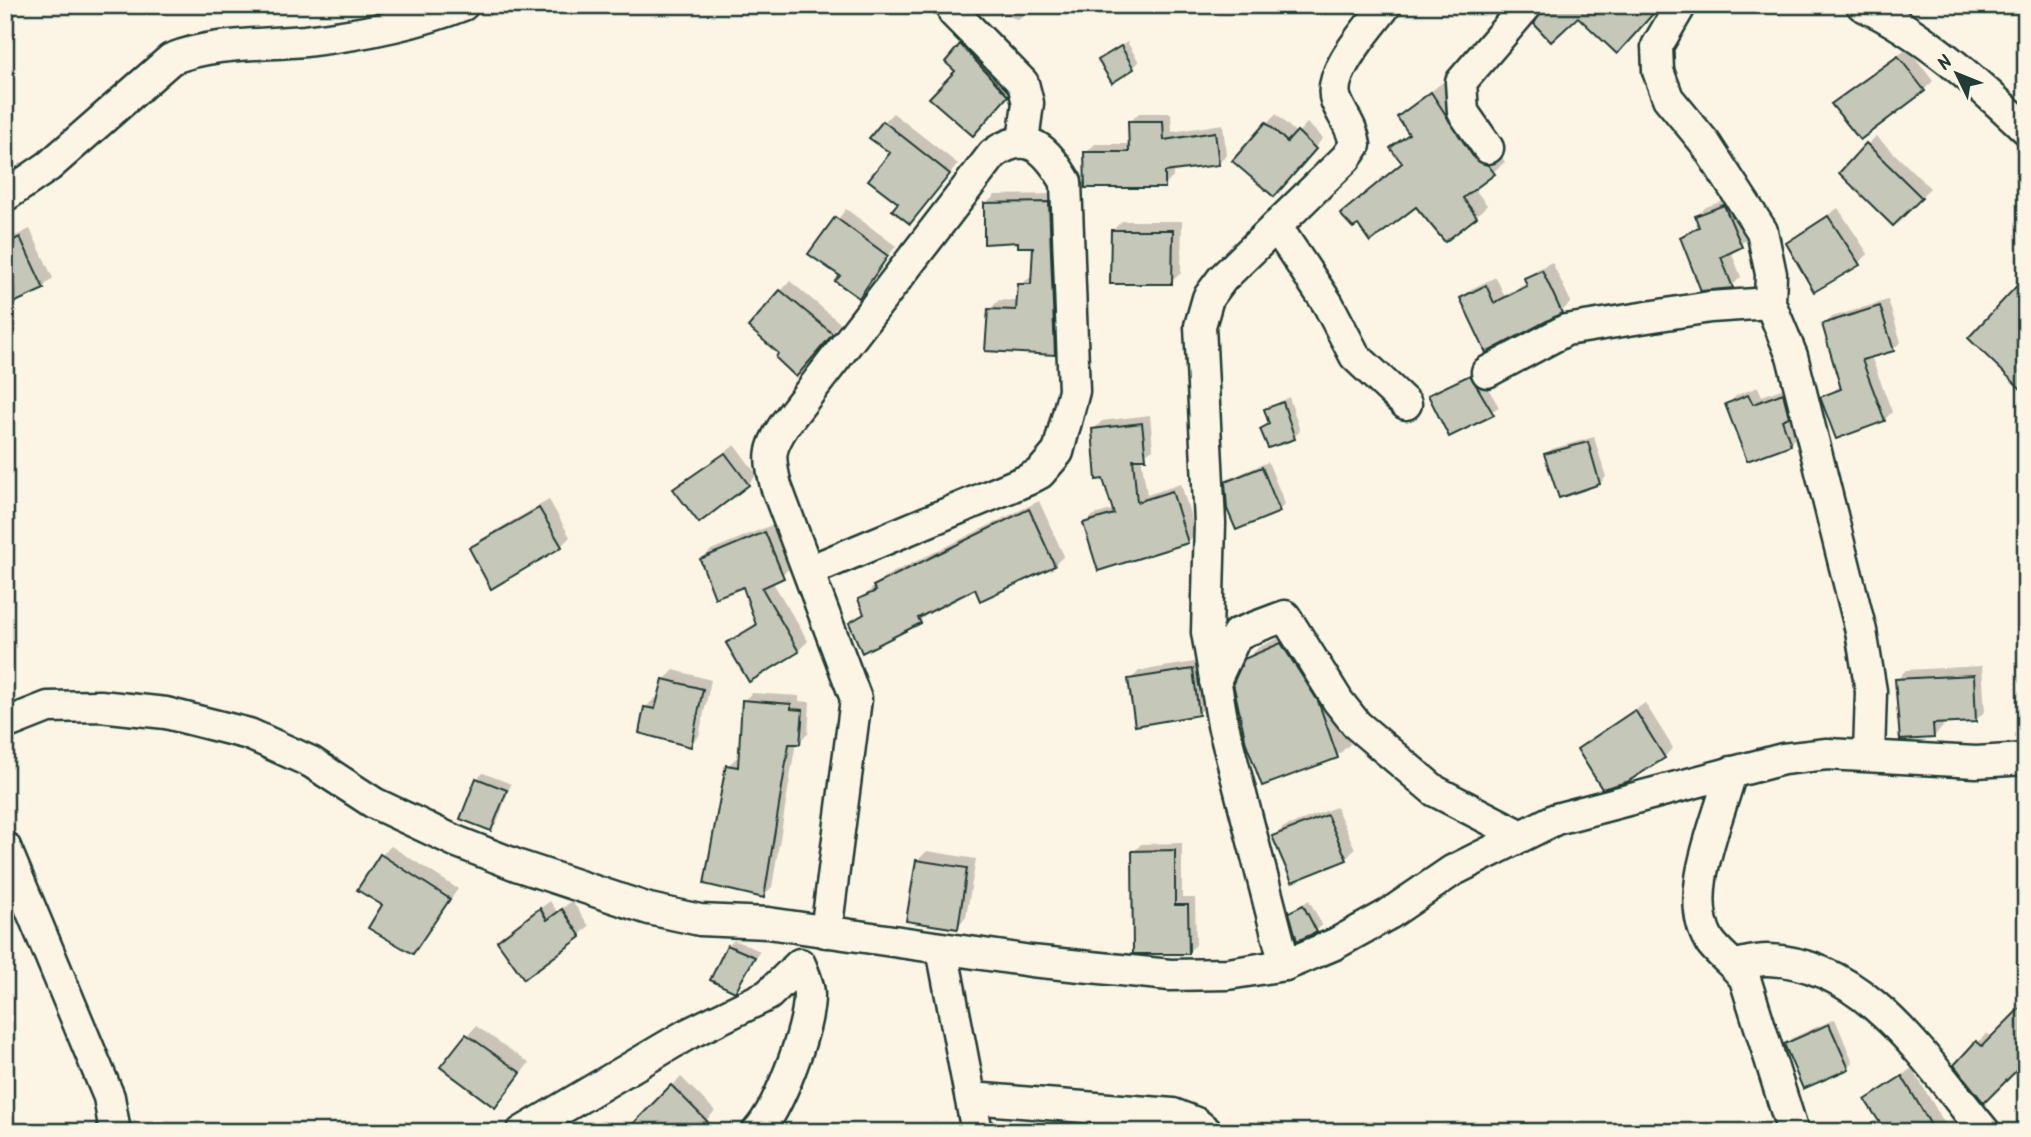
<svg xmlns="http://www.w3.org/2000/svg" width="2031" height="1137" viewBox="0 0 2031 1137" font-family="Kalam,sans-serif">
	<rect width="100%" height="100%" fill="#fcf5e5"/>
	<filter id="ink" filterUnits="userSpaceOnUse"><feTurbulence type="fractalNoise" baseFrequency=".0143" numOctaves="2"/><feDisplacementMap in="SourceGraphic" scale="14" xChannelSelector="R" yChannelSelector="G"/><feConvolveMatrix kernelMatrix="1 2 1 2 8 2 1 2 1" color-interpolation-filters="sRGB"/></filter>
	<g filter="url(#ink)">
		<g fill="#0003">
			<polygon points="978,5 1029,5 1019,20"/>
			<polygon points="970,36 1016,86 982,124 957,71 948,62"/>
			<polygon points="1127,42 1139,62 1133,68 1100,60"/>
			<polygon points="1908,48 1933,81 1924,90 1834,104"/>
			<polygon points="1443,82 1485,147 1500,154 1505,162 1474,188 1487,205 1476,216 1416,204 1359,223 1342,214 1404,162 1393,148 1410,132 1399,117"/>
			<polygon points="893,113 958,164 910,222 901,203 884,122"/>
			<polygon points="1139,113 1171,113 1172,132 1223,124 1226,155 1218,164 1173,169 1173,177 1164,186 1086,153 1095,144 1131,144 1130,122"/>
			<polygon points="1276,114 1297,134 1307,123 1323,138 1283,185 1267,123"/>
			<polygon points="1876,136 1930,188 1893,224 1841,173"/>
			<polygon points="1058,194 1064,344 1054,353 989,310 999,300 1018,301 1019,285 1033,276 1034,246 1019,240 986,204 995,195"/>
			<polygon points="1734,197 1750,236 1731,251 1741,277 1732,286 1682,237 1700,224 1697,216 1706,207"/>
			<polygon points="1838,208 1868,254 1859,263 1788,243"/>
			<polygon points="846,209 896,246 858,296 843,276 811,253"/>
			<polygon points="1122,221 1182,221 1181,273 1171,282 1113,230"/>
			<polygon points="30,229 53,278 43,287 5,305 5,241"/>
			<polygon points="1552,262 1571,302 1561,312 1487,350 1462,298 1471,289 1496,277 1504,295 1528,283 1526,279 1536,270"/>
			<polygon points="790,281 840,323 805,365 780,352 750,327"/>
			<polygon points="1888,300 1901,342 1893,349 1871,356 1892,412 1885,419 1837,437 1822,398 1842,385 1824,325 1832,317"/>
			<polygon points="1477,370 1499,407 1449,435 1430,396"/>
			<polygon points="1792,385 1799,434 1790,443 1728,404 1737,395 1758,387 1762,396"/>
			<polygon points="1289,397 1300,431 1294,437 1269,446 1262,429 1270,422 1266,410"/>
			<polygon points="1150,415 1153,449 1141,457 1147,495 1181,484 1196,534 1187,542 1085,523 1094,515 1114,509 1094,429 1102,421"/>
			<polygon points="1594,437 1606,477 1600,483 1546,454 1552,449"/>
			<polygon points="735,445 757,475 748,484 675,489"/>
			<polygon points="1268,462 1285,504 1279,510 1227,483 1233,477"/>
			<polygon points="549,500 570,537 561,546 471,548 481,539"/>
			<polygon points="1039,501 1064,556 1054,565 976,587 929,612 920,621 851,623 865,612 860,600 884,577"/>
			<polygon points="774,524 792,567 772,581 808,641 798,651 749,679 728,643 736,635 736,639 765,622 763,619 737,634 757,622 744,585 702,559 711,550"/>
			<polygon points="1294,631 1329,688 1350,744 1337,756 1246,660 1259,647"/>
			<polygon points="1201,661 1208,704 1198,714 1130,680 1139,671"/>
			<polygon points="1982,666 1985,711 1976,720 1942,722 1943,727 1934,736 1897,680 1906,670"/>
			<polygon points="674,670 711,680 699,736 690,745 646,707 655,698 659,699 664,680"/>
			<polygon points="752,693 799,696 799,701 810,702 808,734 796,742 772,887 763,896 728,766 736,758 740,758 743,701"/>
			<polygon points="1645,703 1673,748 1664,757 1579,749"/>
			<polygon points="483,773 511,784 497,823 491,829 477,779"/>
			<polygon points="1336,807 1355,849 1346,859 1274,836 1284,827"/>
			<polygon points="1182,843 1182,898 1195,898 1196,945 1188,952 1134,852 1141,844"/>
			<polygon points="391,846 458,889 413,952 382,855"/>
			<polygon points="927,851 976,859 966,917 957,927 917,861"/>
			<polygon points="1309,900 1322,925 1316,931 1291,912"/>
			<polygon points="550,901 557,912 572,901 589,926 580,935 509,932"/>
			<polygon points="734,940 760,951 735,989 728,946"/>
			<polygon points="1835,1019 1853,1062 1848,1068 1786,1044 1792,1038"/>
			<polygon points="476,1026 529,1063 495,1106 442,1066"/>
			<polygon points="1987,1033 1992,1038 1984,1100 1956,1065"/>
			<polygon points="1912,1068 1945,1124 1937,1132 1888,1132 1867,1100"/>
			<polygon points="681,1077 715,1111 695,1132 627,1132"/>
		</g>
		<g fill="#c5c7b9" stroke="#1f3d34" stroke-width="2">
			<polygon points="1544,5 1661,5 1617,54 1578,17 1551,42 1534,24"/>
			<polygon points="960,44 1008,96 973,136 929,98 955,71 945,62"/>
			<polygon points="1121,46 1134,69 1112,83 1098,60"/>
			<polygon points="1898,56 1925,91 1860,140 1831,104"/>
			<polygon points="1431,92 1474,158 1488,165 1495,174 1463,198 1477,217 1445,242 1416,207 1370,242 1358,225 1353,228 1340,214 1402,163 1390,148 1409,134 1397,117"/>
			<polygon points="883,121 950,174 910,224 892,210 898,203 868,180 890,153 869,138"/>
			<polygon points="1128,121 1163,121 1164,140 1215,132 1219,165 1165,172 1165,188 1085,188 1084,152 1129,152"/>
			<polygon points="1266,122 1287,142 1297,131 1316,149 1274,197 1232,161"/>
			<polygon points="1866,143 1922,198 1893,226 1839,173"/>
			<polygon points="1049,202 1055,355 985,351 988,309 1016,310 1018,284 1031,284 1033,247 1018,247 1018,242 984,244 984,203"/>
			<polygon points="1724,205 1742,247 1721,257 1733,288 1701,291 1680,237 1699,227 1695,216"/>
			<polygon points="1828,216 1860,265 1814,292 1786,243"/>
			<polygon points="835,217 888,256 859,298 835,281 840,276 808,254"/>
			<polygon points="1111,230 1173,230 1172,284 1110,284"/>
			<polygon points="20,237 44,289 5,307 5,244"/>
			<polygon points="1542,270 1562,313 1486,353 1460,298 1486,285 1494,303 1527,286 1524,278"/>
			<polygon points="2026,276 2026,394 1968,338"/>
			<polygon points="780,290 833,334 796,377 776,358 778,353 748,327"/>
			<polygon points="1880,306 1894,351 1862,360 1885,421 1836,439 1820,397 1841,389 1822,324"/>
			<polygon points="1470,375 1494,415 1449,437 1428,395"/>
			<polygon points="1783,393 1789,417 1782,420 1791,445 1747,461 1725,404 1748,395 1753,404"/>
			<polygon points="1283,402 1295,439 1268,448 1260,429 1269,424 1264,409"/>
			<polygon points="1142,423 1146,459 1133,459 1137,502 1172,491 1188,543 1098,571 1083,523 1114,514 1103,479 1096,480 1092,429"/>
			<polygon points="1588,442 1600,484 1559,498 1544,454"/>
			<polygon points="725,453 749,485 699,523 673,489"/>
			<polygon points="1262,467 1280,512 1236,530 1227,509 1225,482"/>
			<polygon points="539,508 562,547 491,589 469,548"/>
			<polygon points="1029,509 1055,566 980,601 975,589 918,618 921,623 862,653 849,623 864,614 858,599 876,591 873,586"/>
			<polygon points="765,532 784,578 762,588 799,652 749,682 726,643 756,625 743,587 715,598 700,559"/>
			<polygon points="1281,643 1318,701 1338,758 1262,786 1246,743 1233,683 1244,659"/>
			<polygon points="1193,669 1199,715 1135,726 1128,679"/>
			<polygon points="1974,675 1976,722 1933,724 1934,738 1900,740 1895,679"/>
			<polygon points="663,679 703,689 691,747 639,733 644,707 655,709"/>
			<polygon points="742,700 791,704 791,709 803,710 800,744 789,744 764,898 704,884 726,765 738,767"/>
			<polygon points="1635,710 1665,758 1627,782 1602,789 1577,749"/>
			<polygon points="476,778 507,790 491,831 460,819"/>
			<polygon points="1327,815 1347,860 1292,882 1272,836"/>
			<polygon points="1175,850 1175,905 1188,905 1189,954 1133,954 1132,851"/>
			<polygon points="380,854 450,899 413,954 368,928 382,905 357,890"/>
			<polygon points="916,860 967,868 958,929 906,921"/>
			<polygon points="1303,905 1317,932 1297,941 1289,912"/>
			<polygon points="540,908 547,920 562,909 581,937 524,979 497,941"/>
			<polygon points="727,945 755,957 735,992 710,980"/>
			<polygon points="2026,1002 2026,1061 1984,1103 1954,1065 1976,1041 1982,1046"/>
			<polygon points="1829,1024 1849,1069 1803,1089 1784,1044"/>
			<polygon points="466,1034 521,1073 495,1108 440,1067"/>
			<polygon points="1902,1076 1935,1132 1886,1132 1865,1100"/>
			<polygon points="671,1085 707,1121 697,1132 625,1132"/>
		</g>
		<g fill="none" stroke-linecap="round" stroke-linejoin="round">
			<defs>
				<g id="minor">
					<polyline points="954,5 954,13 1023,83 1028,103 1023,141"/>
					<polyline points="1681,5 1657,46 1658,71 1668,98 1705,143 1762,231 1771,274 1770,303 1792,356 1861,631 1871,691 1869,755"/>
					<path d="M1862 5C1921 32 1979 84 2026 129"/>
					<polyline points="1488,148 1463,112 1461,82 1527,5"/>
					<path d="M5 196 49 166 171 59C215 42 259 45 305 41 357 35 415 24 463 5"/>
					<polyline points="1276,226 1328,304 1355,356 1406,404"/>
					<polyline points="1487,372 1566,330 1710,307 1770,303"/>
					<path d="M809 571 1027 480 1040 473 1058 452 1074 391 1066 182C1047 150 1028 128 993 154L785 424C768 450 769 456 776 486L856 699 826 932"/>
					<polyline points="1215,681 1237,634 1285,616 1338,701 1357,725 1435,791 1520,835"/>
					<polyline points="5,724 48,707 100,706 166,713 249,734 311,762 374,803 455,841 519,866 649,909 700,920 768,923 1031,961 1170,975 1228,974 1285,965 1335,944 1389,914 1452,871 1556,819 1783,759 1827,754 1976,762 2026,759"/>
					<path d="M1731 772C1719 820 1682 894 1709 940 1719 955 1735 964 1745 979L1793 1132"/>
					<polyline points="5,847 109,1097 115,1132"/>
					<polyline points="942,949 977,1132"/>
					<path d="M1285 965 1223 725 1207 632 1210 523 1200 326 1208 298 1222 279 1346 158 1355 145C1353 127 1342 116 1336 100 1326 73 1370 27 1386 5"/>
					<path d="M1735 965C1745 963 1757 960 1767 960 1866 962 1928 1064 1985 1132"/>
					<polyline points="971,1098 1173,1114 1196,1123 1207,1132"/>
					<path d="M522 1132 686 1035 768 995 800 964C804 974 809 985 809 995 809 1029 779 1108 757 1132"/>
				</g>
			</defs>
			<use href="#minor" stroke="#1f3d34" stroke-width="35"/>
			<use href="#minor" stroke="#fcf5e5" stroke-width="30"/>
		</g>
	</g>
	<rect width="2031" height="1137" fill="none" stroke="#fcf5e5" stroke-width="28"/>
	<rect x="14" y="14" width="2003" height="1109" fill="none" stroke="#1f3d34" stroke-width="2.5" filter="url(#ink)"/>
	<g transform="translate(1957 74) rotate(313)" stroke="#fcf5e5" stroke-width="5" paint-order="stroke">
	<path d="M0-5L12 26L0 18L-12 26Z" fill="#1f3d34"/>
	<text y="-10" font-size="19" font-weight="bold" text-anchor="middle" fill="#1f3d34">N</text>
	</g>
</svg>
